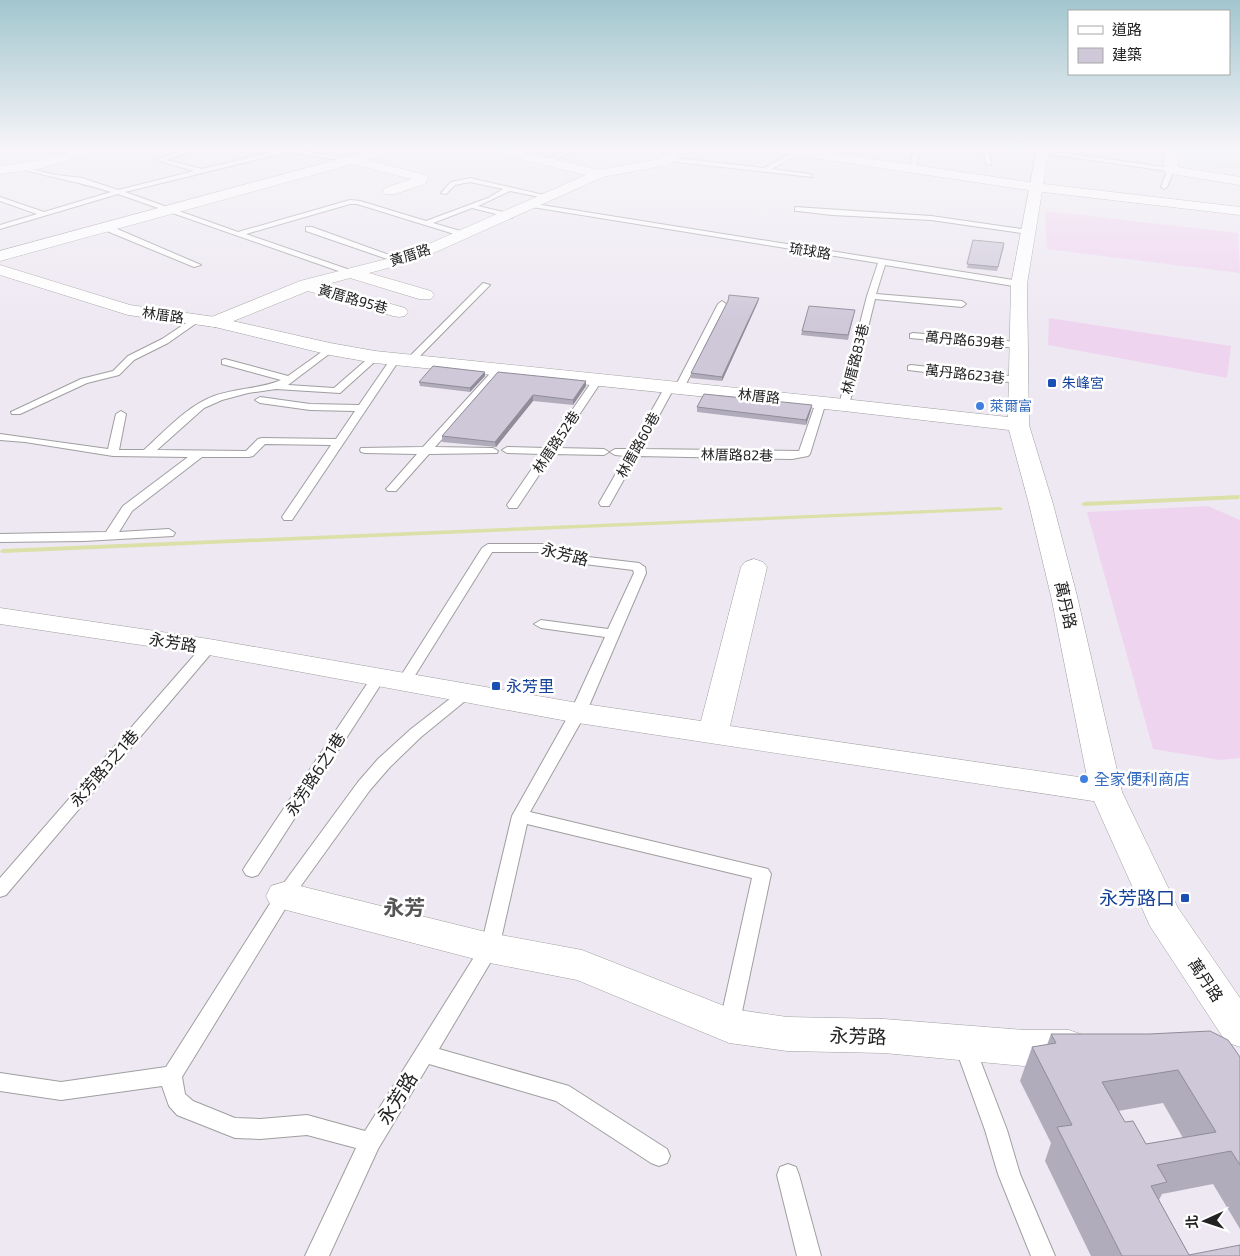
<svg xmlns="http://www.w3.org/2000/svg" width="1240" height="1256" font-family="'Exo 2','Noto Sans TC',sans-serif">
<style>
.industrial{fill:#daeaeb}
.farmland{fill:#efd4f0}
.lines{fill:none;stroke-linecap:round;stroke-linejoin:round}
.stream{fill:#dae0a8;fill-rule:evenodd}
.service-casing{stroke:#9f9f9f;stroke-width:2}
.minor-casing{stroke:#9f9f9f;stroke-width:1}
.tertiary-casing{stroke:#9f9f9f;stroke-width:1}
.service{fill:#fff;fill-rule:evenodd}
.minor{fill:#fff;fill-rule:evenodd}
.tertiary{fill:#fff;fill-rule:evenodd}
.wall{fill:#b1acbb;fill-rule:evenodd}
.shaded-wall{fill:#908c98}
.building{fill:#cec8d9;stroke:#908c98;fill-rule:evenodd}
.transit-dot{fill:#1a4fb4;stroke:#fff;stroke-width:2}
.shop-dot{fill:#3f7fe0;stroke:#fff;stroke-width:2}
.labels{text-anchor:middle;stroke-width:5;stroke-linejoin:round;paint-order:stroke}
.far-street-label{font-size:14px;fill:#222;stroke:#fff}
.far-transit-label{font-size:14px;fill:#164399;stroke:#fff;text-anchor:start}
.far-shop-label{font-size:14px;fill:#366cbe;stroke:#fff;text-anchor:start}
.street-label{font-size:16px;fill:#222;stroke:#fff}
.transit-label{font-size:16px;fill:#164399;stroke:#fff;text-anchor:start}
.shop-label{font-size:16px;fill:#366cbe;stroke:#fff;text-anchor:start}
.near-transit-label{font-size:19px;fill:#164399;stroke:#fff;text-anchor:end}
.near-street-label{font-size:19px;fill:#222;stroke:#fff}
.near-neighbourhood-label{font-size:21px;font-weight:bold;fill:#555;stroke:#fff}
</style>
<rect width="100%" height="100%" fill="#eee8f2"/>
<path class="industrial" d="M1174,148h36l30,3v19l-68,-7z"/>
<path class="farmland" d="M1045,211l193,22 2,40 -193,-24z
M1049,318l182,28 -4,32 -179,-33z
M1208,506l32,14v238l-20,2 -67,-11 -66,-237z"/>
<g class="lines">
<path class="stream" d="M1240,495l-1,4 -155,7 -3,-2 3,-2z
M1000,507l2,1 1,1 -1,1 -999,43 -3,-1 1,-2 2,-1z"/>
<defs>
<path id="service" d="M189,148h10l-33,12 36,9 85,-21h13l-2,2 58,10 -3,2 -65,-10 -163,40 113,40 112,-32 10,1 66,20 62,-23 15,-9 -33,-7 -15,3 -9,9 -5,-1 10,-11 19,-4 83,19 -3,2 -40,-8 -32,15 34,8v4l-40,-10 -39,15 34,10v4h-3l-107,-33h-7l-104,30 107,37v4h-3l-232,-81 -118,35v-4l37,-11 -37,-13v-4l44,15 67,-20c-31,-10 -62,-15 -93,-24v-2l38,9 26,3 36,12 76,-19 -38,-11z
M573,148h9l-36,15 -5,-1z
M650,148h13l17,5 -3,2z
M801,148h8l-37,21 38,5 2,1v2l-144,-16 -3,-2 3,-2 96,11z
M914,148h6l-4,21 -3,2 -3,-2z
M983,148h6l2,17 -5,-1z
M1042,150l129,18 3,2 -7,17 -3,2 -3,-2 6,-16 -127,-18 -1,-1z
M529,203l490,78 4,3 -4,3 -134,-22 -9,29 86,7 4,3 -4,3 -87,-8 -26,106 -5,3 -5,-3 28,-109 11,-33 -346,-56h-3z
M795,207l136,9 97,14 4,2 -4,2 -97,-14 -99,-5 -34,-4h-3z
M102,225h6l93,40 -7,2 -92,-38z
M306,227h6l91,33 -7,2 -90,-31z
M483,283l7,2 -76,77h-6v-4z
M722,301l4,3 -42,84 -5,3 -5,-3 -33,61 158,2 17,-49 5,-3 5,3 -16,52 -2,2 -16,3 -155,-3 -28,50h-8l-2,-3 27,-47 -11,-1 -5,-3 5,-3h15l36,-64 4,-1 5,3 43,-83z
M195,317l4,3 -1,2 -30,21 -34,17 -15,15 -32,8 -67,31h-8l-1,-2 70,-33 32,-8 15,-15 34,-17z
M913,333l105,9 5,3 -5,3 -108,-10v-4z
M330,346l3,1v4l-45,34 46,3 38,-33 3,-1 5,3 -40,36 -64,-4 -28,4 -26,7 -18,8 -47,42 89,1 12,-12 4,-1 74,1 19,-28 -45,-1 -50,-7 -5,-3 5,-3 50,7 49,1 33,-48h6l2,2 -108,161h-8l-2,-3 49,-72 -66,-1 -12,12 -4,1h-47l-70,54 -13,21 50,-3 6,4 -2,3 -89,5 -84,1v-8l106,-2 17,-26 65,-49 -75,-1 -88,-14 -25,-2v-6l108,15 8,-35 5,-3 5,3 -7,36h25c21,-19 43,-44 70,-54 21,-8 46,-7 67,-16l-59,-16v-4l3,-1 63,17z
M911,365l108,12 5,3 -5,3 -111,-13v-4z
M499,366l5,3 -2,2 -67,76 58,1 5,3 -1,2 -68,1 -33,37h-8l-2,-2 2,-2 29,-33 -52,-1 -4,-1 -1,-2 1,-2 62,-1 73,-80z
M598,376l5,3 -46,69 47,1 5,3 -5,3 -51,-1 -36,54h-8l-2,-3 35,-51 -35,-1 -5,-3 5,-3 39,1 49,-71z
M488,544h57l26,11 68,8 6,4 1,6 -60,140 -56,99 238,57 3,5 -32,152 -3,6 -7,3 -7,-3 -3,-6 33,-148 -225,-54 -28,124 -60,101 130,37 98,63 3,7 -3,7 -8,3 -8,-3 -95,-62 -127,-37 -51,85 -49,107h-24l51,-108 -49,-13 -47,4 -25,-1 -58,-23 -8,-9 -7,-20 -101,14 -61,-9v-18l61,9 105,-15 112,-176 80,-109 20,-23 33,-30 49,-38h10l2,3 -2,3 -49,40 -31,30 -20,23 -80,111 -108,176 3,17 8,7 42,17 25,1 47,-4 58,16 116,-185 31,-130 58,-103 35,-76 -64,-9 -7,-4 7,-4 67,9 26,-56 -1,-3 -65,-8 -25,-10h-51l-83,133h-10l-2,-3 85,-134z
M209,643l5,1 2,3 -2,3 -208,245 -6,2v-19l204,-234z
M378,673l5,2 2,3 -127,197 -6,2 -6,-2 -3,-5 3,-5 127,-190z
M964,1035l7,3 3,6 33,86 13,44 35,82h-24l-33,-82 -13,-44 -31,-86 3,-6z
M788,1164l8,3 3,8 22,81h-24l-20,-81 3,-8z"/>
<path id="minor" d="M81,148h20l-2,3 -56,17 -43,6v-8l41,-6z
M380,148h21l-2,3 -32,9 59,15 2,3 -3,6 -30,10h-10l-2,-3 2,-3 26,-9 -58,-15 -353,97v-10z
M486,148h22l91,22 60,-11 16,-11h15l-22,17 -65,12 -185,83 -49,13 62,18 3,4 -3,4h-12l-69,-21 -26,7 81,23 3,4 -3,4 -6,1 -6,-1 -85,-25 -87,35 -6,1 -6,-1 -3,-4 3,-4 91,-37 106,-27 180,-79 -98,-24z
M767,148h33l235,35 205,24v8l-205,-24 -262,-39z
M1165,148h12l1,19 62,10v8l-74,-12 -2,-3z
M754,559l9,3 4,5 -37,159 376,55 12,3 4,8 -4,8 -12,3 -528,-80 -369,-68 -209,-31v-16l209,31 369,64 123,18 40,-154 4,-5z
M284,882l206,51 92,17 150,59 55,8 97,2 140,11h45l14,5 6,13 -6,13 -14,5h-45l-140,-13 -97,-2 -58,-8 -152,-63 -87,-17 -219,-57 -5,-10 5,-10z"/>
<path id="tertiary" d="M1037,148h12l-22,136 2,141 24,79 24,92 45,196 56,116 62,90v49l-14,-5 -76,-116 -60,-134 -39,-196 -22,-92 -20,-74 -165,-19 -469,-48 -45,-8 -115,-28 -87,-12 -128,-40v-10l130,40 85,12 115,26 45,8 469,48 164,18 3,-133z"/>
</defs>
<use href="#service" class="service-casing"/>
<use href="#minor" class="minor-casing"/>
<use href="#tertiary" class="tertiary-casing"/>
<use href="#service" class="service"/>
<use href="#minor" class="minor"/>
<use href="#tertiary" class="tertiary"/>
</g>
<path class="wall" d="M973,240l31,7 -7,24 -30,-3z
M759,298l-1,4 -36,79 -31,-3v-5z
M855,310l-7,30 -47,-5 1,-4z
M485,372v4l-15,16 -50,-6 -1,-4z
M498,372l88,14 -13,19 -40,-4 -37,46 -54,-5v-6z
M697,407l114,3 -5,15 -109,-13z
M1051,1034l189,23v172l-27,-45 -51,10 -3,6 30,55 51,1h-149l-46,-95 6,-18 -31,-62 12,-34 15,-2zM1163,1103l20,35 -37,6 -21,-22 -7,-11z"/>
<path class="shaded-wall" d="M759,298l-1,4 -36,79v-4z
M485,372v4l-15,16v-4z
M586,381v5l-13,19v-5z
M533,395v6l-37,46 -1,-5z
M812,405l-1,5 -5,15v-5z"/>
<path class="building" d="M973,240l31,3 -6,24 -31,-3z
M729,295l30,3 -37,79 -31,-4 37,-72z
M809,306l46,4 -7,25 -46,-4z
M433,366l52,6 -15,16 -51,-6z
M498,372l88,9 -13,19 -40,-5 -38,47 -53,-6z
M704,394l108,11 -6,15 -109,-13z
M1210,1031l18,9 12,17v108l-9,-14 -74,14 10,17 -16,4 38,69 51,-10v11h-118l-65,-129 15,-2 -40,-78 24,-4 -5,-9h98zM1178,1070l38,62 -70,12 -13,-23 -8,1 -23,-40z"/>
<linearGradient id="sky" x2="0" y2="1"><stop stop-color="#a2c6ce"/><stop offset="0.46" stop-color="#f7f5f9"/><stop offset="1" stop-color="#f7f5f9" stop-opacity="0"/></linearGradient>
<rect width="1240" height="324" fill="url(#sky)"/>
<g class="transit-dot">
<rect x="1047" y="378" width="10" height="10" rx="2.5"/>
<rect x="491" y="681" width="10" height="10" rx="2.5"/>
<rect x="1180" y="893" width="10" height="10" rx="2.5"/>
</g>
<g class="shop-dot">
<circle cx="980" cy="406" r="5"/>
<circle cx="1084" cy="779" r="5"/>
</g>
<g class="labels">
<g class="far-street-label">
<text transform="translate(810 251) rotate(9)" y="5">琉球路</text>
<text transform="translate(410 255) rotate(-18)" y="5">黃厝路</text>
<text transform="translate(353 299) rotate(16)" y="5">黃厝路95巷</text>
<text transform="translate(163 315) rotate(8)" y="5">林厝路</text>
<text transform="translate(965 340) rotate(5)" y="5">萬丹路639巷</text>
<text transform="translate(855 359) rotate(-76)" y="5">林厝路83巷</text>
<text transform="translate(965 374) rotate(6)" y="5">萬丹路623巷</text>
<text transform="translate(759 396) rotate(6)" y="5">林厝路</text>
<text transform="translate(556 442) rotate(-56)" y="5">林厝路52巷</text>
<text transform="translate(638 445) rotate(-61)" y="5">林厝路60巷</text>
<text transform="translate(737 455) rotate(1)" y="5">林厝路82巷</text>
</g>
<g class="far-transit-label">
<text x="1062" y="388">朱峰宮</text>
</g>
<g class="far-shop-label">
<text x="990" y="411">萊爾富</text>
</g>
<g class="street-label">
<text transform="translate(565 554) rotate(14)" y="6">永芳路</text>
<text transform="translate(1066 605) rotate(77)" y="6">萬丹路</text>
<text transform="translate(173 642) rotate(9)" y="6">永芳路</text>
<text transform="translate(104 768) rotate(-49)" y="6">永芳路3之1巷</text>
<text transform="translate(315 774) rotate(-57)" y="6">永芳路6之1巷</text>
<text transform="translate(1206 980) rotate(56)" y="6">萬丹路</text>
</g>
<g class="transit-label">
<text x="506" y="692">永芳里</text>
</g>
<g class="shop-label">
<text x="1094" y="785">全家便利商店</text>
</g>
<g class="near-transit-label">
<text x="1175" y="905">永芳路口</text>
</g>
<g class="near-street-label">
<text transform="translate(858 1036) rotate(2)" y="7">永芳路</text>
<text transform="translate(397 1098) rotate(-58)" y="7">永芳路</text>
</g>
<g class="near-neighbourhood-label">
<text x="404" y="915">永芳</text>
</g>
</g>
<rect x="1068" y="10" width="162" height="65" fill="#ffffff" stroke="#a7a7a7"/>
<rect x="1078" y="26" width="25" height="8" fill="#ffffff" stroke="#a7a7a7"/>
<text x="1112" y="35" font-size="15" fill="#222222">道路</text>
<rect x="1078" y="48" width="25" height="15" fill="#cec8d9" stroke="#a7a7a7"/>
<text x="1112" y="60" font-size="15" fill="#222222">建築</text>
<g transform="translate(1205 1221) rotate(267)" stroke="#ffffff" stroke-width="4" paint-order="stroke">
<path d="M0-4L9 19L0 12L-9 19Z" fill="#222222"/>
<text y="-8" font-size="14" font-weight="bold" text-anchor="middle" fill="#222222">北</text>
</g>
</svg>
